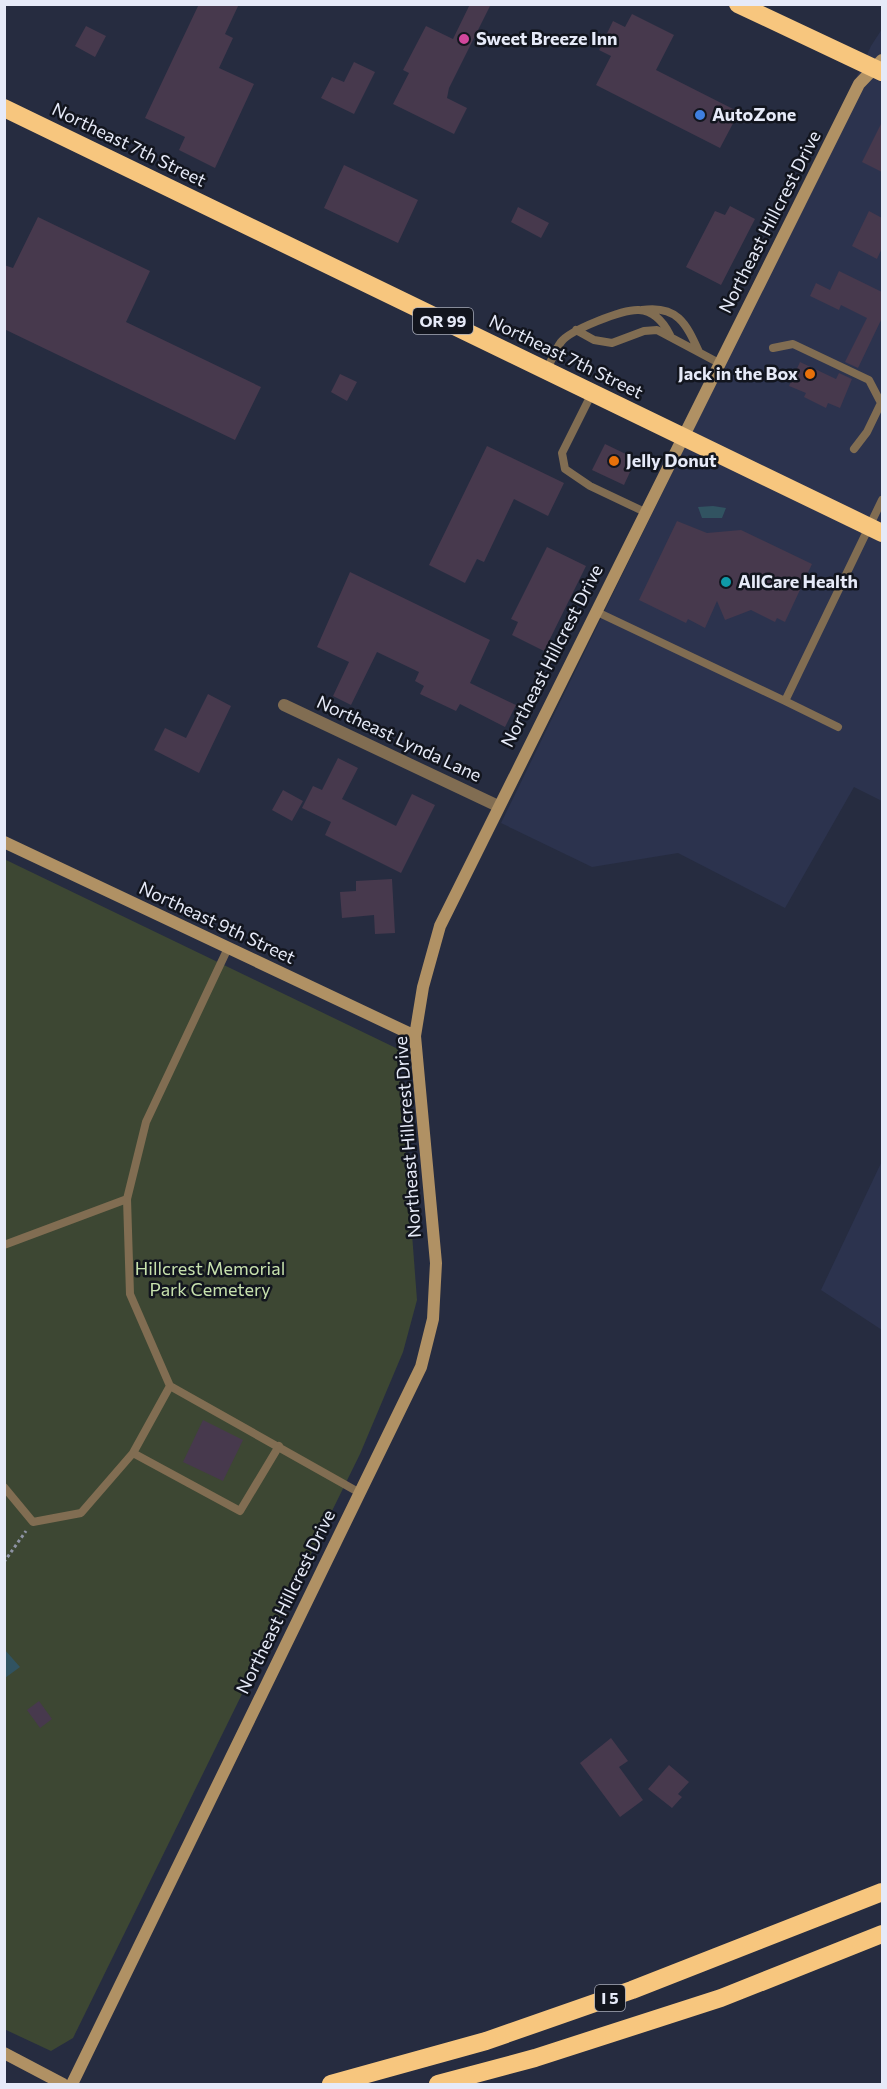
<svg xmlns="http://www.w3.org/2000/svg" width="887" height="2089" font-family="Commissioner,sans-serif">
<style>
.built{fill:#2c334e}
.green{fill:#3d4733}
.water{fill:#315361}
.building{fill:#47394d}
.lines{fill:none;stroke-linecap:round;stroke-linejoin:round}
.path{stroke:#8e93a4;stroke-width:3;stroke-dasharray:3 3;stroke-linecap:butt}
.lane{stroke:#816d52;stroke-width:8}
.street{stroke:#816d52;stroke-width:12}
.secondary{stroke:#b09164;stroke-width:12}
.highway{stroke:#f7c67e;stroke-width:18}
.hotel-dot{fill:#d1479c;stroke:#12151e;stroke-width:2}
.shop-dot{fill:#3f7fe0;stroke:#12151e;stroke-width:2}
.food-dot{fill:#e8710a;stroke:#12151e;stroke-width:2}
.culture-dot{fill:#0f9aa8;stroke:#12151e;stroke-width:2}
.labels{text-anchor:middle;stroke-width:5;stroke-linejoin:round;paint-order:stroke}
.shield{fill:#12151e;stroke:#a6aab7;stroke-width:1.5}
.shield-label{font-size:16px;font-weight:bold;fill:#e6eaf8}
.poi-label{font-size:18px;font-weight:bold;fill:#e6eaf8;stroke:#12151e;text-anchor:start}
.street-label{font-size:18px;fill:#e6eaf8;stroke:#12151e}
.park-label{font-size:18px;fill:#c7e1ad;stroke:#12151e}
</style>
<rect width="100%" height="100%" fill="#262c40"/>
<path class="built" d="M882,29v772l-28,-14 -69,121 -107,-55 -86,14 -91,-44 191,-391 179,-386z
M882,1161v169l-61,-40z"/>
<path class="green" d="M4,859l394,190 19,251 -14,52 -43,102 -287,584 -22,13 -47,-22z"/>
<path class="water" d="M713,506l13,2 -4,10h-20l-4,-11z
M5,1650l15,17 -15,11h-1z"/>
<path class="building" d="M199,4h40l-14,30 8,4 -14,30 35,16 -39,84 -36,-18 6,-13 -40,-19z
M470,4h21l-42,84 -2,10 20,10 -13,26 -61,-30 16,-31 -6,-3 23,-44 27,13z
M632,14l42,21 -18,35 83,42 -19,36 -124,-63 15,-29 -12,-6 14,-29 12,6z
M86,26l20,10 -11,21 -20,-11z
M354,62l21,10 -21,42 -33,-16 11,-21 12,5z
M882,122v50l-20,-10z
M344,165l74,35 -20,43 -74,-35z
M730,206l25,13 -34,66 -35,-18 29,-56 10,4z
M518,207l31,16 -8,15 -30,-16z
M869,211l13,7v30l-5,11 -25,-13z
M38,217l112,54 -24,51 135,65 -26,53 -231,-111v-64l9,3z
M839,271l43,21v26l-24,50 -13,-6 22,-44 -26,-13 -2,5 -29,-14 6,-13 14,7z
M800,362l36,17 3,-6 13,6 -12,29 -12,-5 -2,5 -22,-11 2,-4 -17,-7z
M340,374l17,8 -10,19 -16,-9z
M605,444l31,15 -12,26 -32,-15z
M487,446l77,37 -16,33 -34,-17 -30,63 -7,-3 -12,24 -36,-18z
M677,521l30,12 34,-3 71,34 -27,58 -8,-4 -2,4 -24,-12 -26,10 -8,-19 -12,27 -17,-9 -2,4 -47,-23z
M547,547l39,19 -42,85 -32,-16 6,-13 -7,-3z
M350,572l140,68 -20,43 46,22 -11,22 -45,-23 -4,7 -36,-17 4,-8 -9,-5 4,-9 -42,-20 -26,53 -18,-9 16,-34 -32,-15z
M208,694l23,12 -32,67 -45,-23 11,-22 21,10z
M338,758l20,10 -16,31 54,27 16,-32 23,11 -34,68 -76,-38 6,-13 -29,-14 11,-22 9,4z
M283,790l20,11 -11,20 -20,-11z
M392,879l3,54 -20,1 -1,-19 -32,3 -2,-26 16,-1v-10z
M203,1420l40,20 -20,41 -40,-19z
M39,1701l13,18 -12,9 -13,-18z
M611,1738l17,23 -9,6 24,33 -23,17 -40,-54z
M669,1765l20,17 -11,12 4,3 -10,11 -24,-19z"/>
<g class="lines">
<path class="path" d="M4,1562l22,-31"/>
<path class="lane" d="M642,310c35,-5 44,13 57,42
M576,330l18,10 18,3 32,-12 13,-1 62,33
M773,348l20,-4 76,36 12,23 -14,29 -13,17
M546,371c5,-9 9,-21 15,-29 9,-12 62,-33 78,-32 15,1 25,13 31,25
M592,393l-30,60 3,16 25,17 55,26
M595,611l190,90 97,-201
M785,701l53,26
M4,1245l123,-46
M170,1386l-40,-92 -3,-95 19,-77 82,-174
M279,1446l-39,65 -107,-58 37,-67 190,107
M4,1487l29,35 48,-9 52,-60"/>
<path class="street" d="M284,705l214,101"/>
<path class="secondary" d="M4,842l411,194
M4,2053l59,31
M72,2084l349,-717 12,-48 3,-56 -21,-227 8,-49 17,-61 419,-842 23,-24"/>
<path class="highway" d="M738,4l144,68
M4,108l878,425
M331,2084l155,-43 146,-51 250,-98
M438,2084l97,-26 186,-60 161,-64"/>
</g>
<circle class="hotel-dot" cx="464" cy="39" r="6"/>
<circle class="shop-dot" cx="700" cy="115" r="6"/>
<g class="food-dot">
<circle cx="810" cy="374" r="6"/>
<circle cx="614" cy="461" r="6"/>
</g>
<circle class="culture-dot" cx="726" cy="582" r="6"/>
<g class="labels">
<g class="shield">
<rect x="413" y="308" width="60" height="26" rx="4.5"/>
<rect x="595" y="1985" width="30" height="26" rx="4.5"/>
</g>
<g class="shield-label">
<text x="443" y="327">OR 99</text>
<text x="610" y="2004">I 5</text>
</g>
<g class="poi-label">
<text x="476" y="45">Sweet Breeze Inn</text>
<text x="712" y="121">AutoZone</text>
<text x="798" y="380" text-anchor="end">Jack in the Box</text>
<text x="626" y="467">Jelly Donut</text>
<text x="738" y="588">AllCare Health</text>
</g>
<g class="street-label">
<text transform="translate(129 145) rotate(26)" y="6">Northeast 7th Street</text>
<text transform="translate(770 222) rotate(-63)" y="6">Northeast Hillcrest Drive</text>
<text transform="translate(566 357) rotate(26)" y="6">Northeast 7th Street</text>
<text transform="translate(552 656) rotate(-63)" y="6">Northeast Hillcrest Drive</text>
<text transform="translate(399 739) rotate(25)" y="6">Northeast Lynda Lane</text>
<text transform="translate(217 923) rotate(25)" y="6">Northeast 9th Street</text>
<text transform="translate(408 1137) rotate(-94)" y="6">Northeast Hillcrest Drive</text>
<text transform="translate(286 1602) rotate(-64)" y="6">Northeast Hillcrest Drive</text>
</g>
<g class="park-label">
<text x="210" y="1275">Hillcrest Memorial<tspan x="210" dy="21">Park Cemetery</tspan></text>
</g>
</g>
<rect width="887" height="2089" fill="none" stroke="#e6eaf8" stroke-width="12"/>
</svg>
